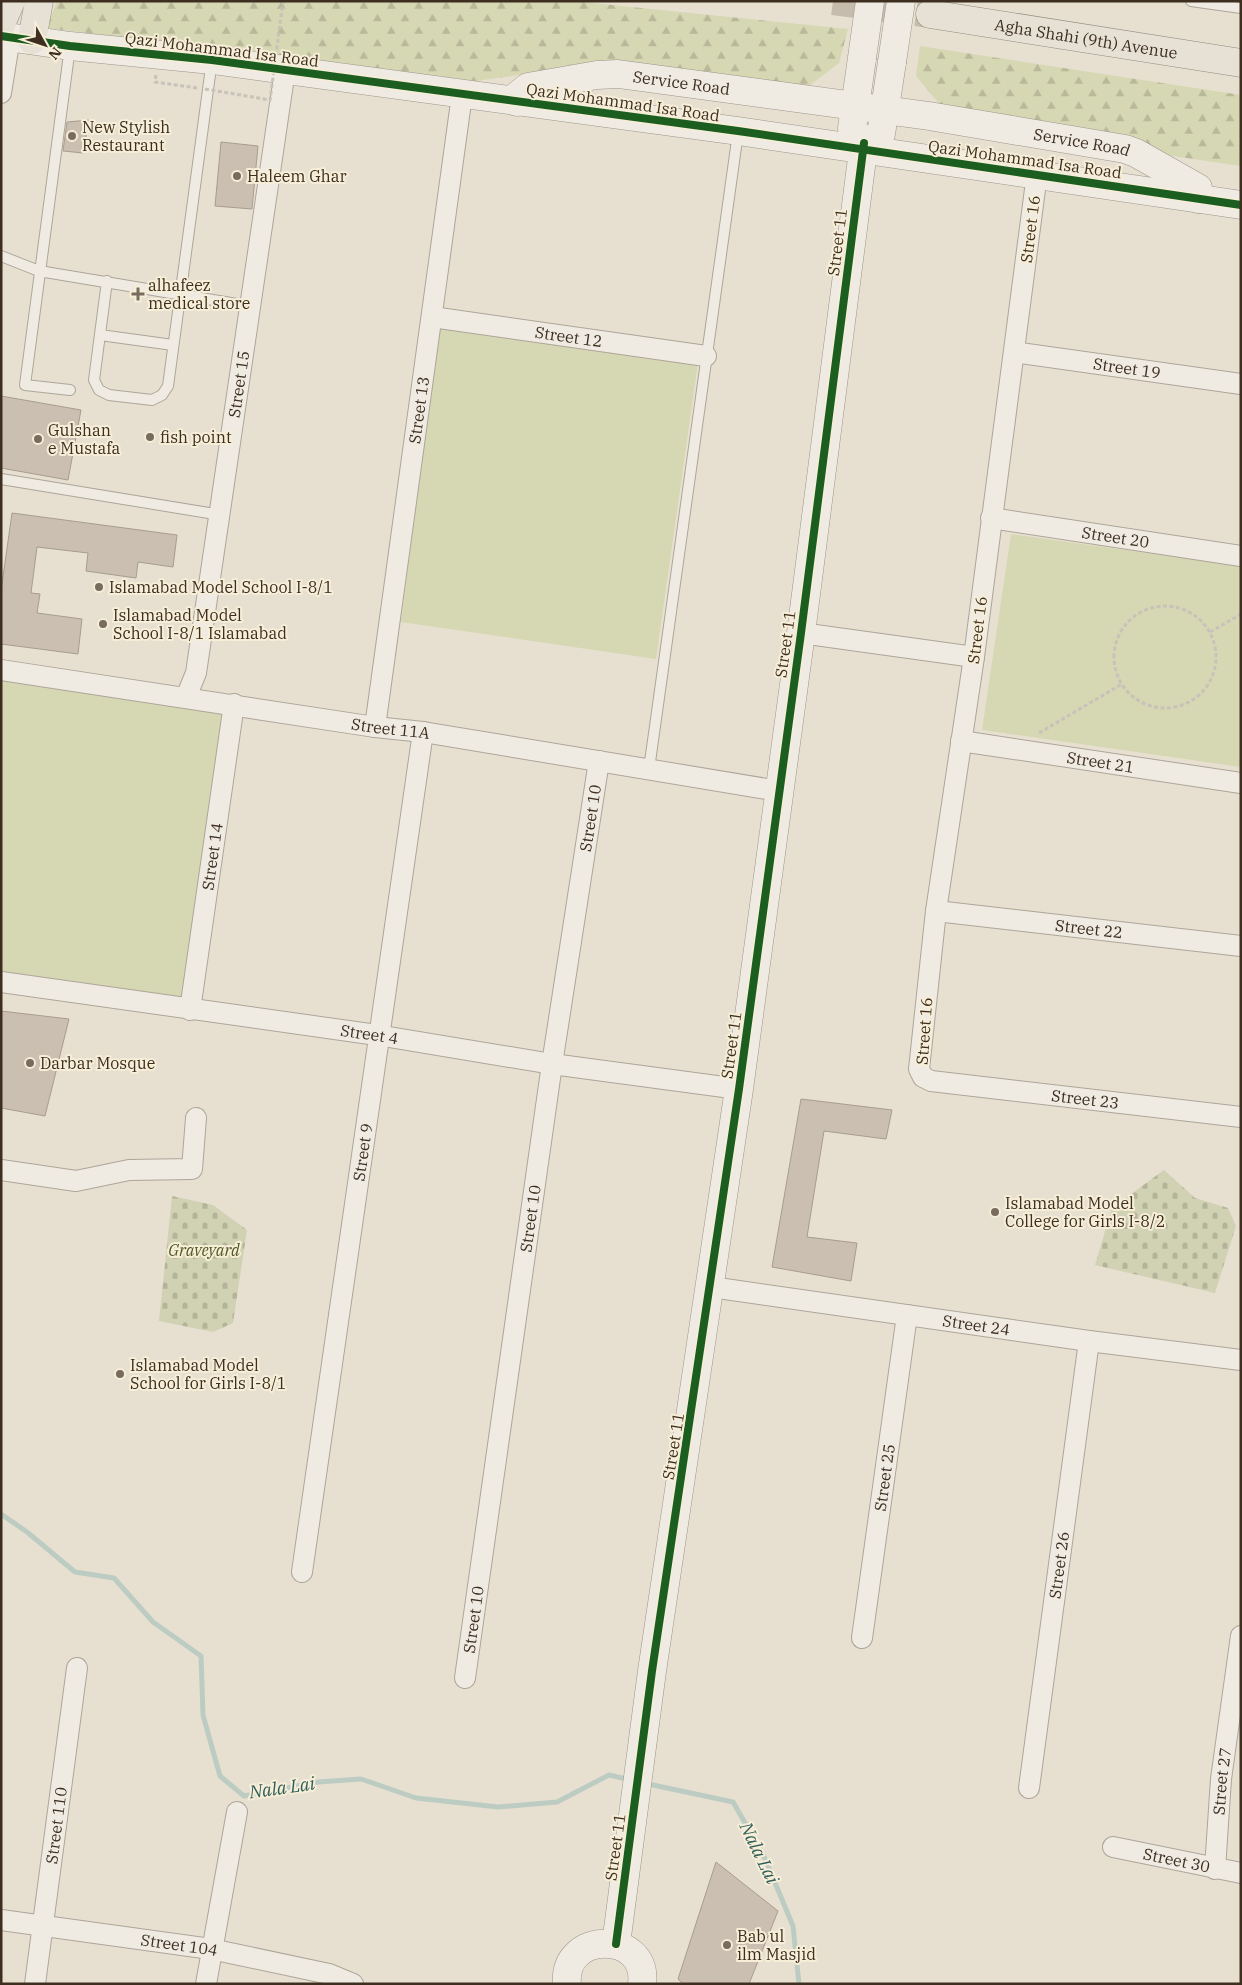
<svg xmlns="http://www.w3.org/2000/svg" width="1242" height="1985" font-family="'IBM Plex Serif',serif">
<style>
.forest{fill:url(#forest-firs)}
.cemetery{fill:url(#cemetery-stones)}
.park{fill:#d6d7b3}
.lines{fill:none;stroke-linecap:round;stroke-linejoin:round}
.stream{stroke:#bcccc2;stroke-width:5}
.building{fill:#cbbfb2;stroke:#a89c90}
.primary-tunnel{stroke:#c5bcae;stroke-width:28;stroke-dasharray:28 14;stroke-linecap:butt}
.lane-casing{stroke:#ada599;stroke-width:12}
.street-casing{stroke:#ada599;stroke-width:22}
.secondary-casing{stroke:#9c958a;stroke-width:29}
.primary-casing{stroke:#928b80;stroke-width:29}
.path{stroke:#c8c2b9;stroke-width:3;stroke-dasharray:4 2.5;stroke-linecap:butt}
.lane{stroke:#efebe3;stroke-width:10}
.street{stroke:#efebe3;stroke-width:20}
.secondary{stroke:#efebe3;stroke-width:28}
.primary{stroke:#e6e1d4;stroke-width:28}
.secondary-bridge-casing{stroke:#9c958a;stroke-width:29;stroke-linecap:butt}
.path-bridge{stroke:#c8c2b9;stroke-width:3;stroke-dasharray:4 2.5;stroke-linecap:butt}
.secondary-bridge{stroke:#efebe3;stroke-width:28}
.cycleway-casing{stroke:#f7eed8;stroke-width:11}
.cycleway{stroke:#1b5e20;stroke-width:8}
.poi-dot{fill:#786c5e;stroke:#f7eed8;stroke-width:2}
.labels{text-anchor:middle;stroke-width:4;stroke-linejoin:round;paint-order:stroke}
.street-label{font-size:16px;fill:#3d2e20;stroke:#f7eed8}
.poi-label{font-size:16px;fill:#3d2e20;stroke:#f7eed8;text-anchor:start}
.park-label{font-size:16px;font-style:italic;fill:#4d5a26;stroke:#f7eed8}
.water-label{font-size:18px;font-style:italic;fill:#2f5d5a;stroke:#f7eed8}
</style>
<defs>
<pattern id="forest-firs" width="22" height="20" patternUnits="userSpaceOnUse" patternTransform="scale(1.25)"><rect width="22" height="20" fill="#d6d7b3"/><path d="M5 1l3.5 6h-7zM16 11l3.5 6h-7z" fill="#b9b99a"/></pattern>
<pattern id="cemetery-stones" width="16" height="16" patternUnits="userSpaceOnUse" patternTransform="scale(1.25)"><rect width="16" height="16" fill="#d1d1b3"/><path d="M2 7V4a2 2 0 0 1 4 0v3zM10 15v-3a2 2 0 0 1 4 0v3z" fill="#b4b49a"/></pattern>
</defs>
<rect width="100%" height="100%" fill="#e7e0d1"/>
<path class="forest" d="M57,1h516l275,28 -9,34 -29,22 -65,-3 -139,-19 -130,18 -429,-53z
M920,46l321,49v71l-75,-11 -224,-48 -26,-31z"/>
<path class="cemetery" d="M1164,1170l31,28 33,10 8,18 -21,67 -120,-28 17,-57z
M172,1196l41,9 34,25 -14,93 -20,9 -54,-11z"/>
<path class="park" d="M439,324l259,39 -42,296 -255,-37z
M1011,534l230,32v201l-259,-37z
M1,672l233,32 -44,306 -189,-28z"/>
<g class="lines">
<path class="stream" d="M1,1514l26,18 48,40 39,6 39,44 48,34 2,59 17,61 24,20 74,-14 43,-3 55,19 82,9 59,-5 52,-27 13,3
M653,1785l80,17 30,52 30,72 6,58"/>
</g>
<path class="building" d="M89,120l-6,33 -20,-2 4,-29z
M221,142l37,4 -6,63 -37,-3z
M1,396l80,14 -13,70 -67,-12z
M12,513l165,22 -4,32 -35,-5 -2,16 -50,-7 2,-18 -51,-6 -6,46 9,1 -3,19 45,6 -4,35 -77,-10v-53z
M1,1011l68,8 -24,97 -44,-8z
M801,1099l91,11 -6,29 -62,-8 -17,106 50,6 -6,38 -79,-14z
M716,1862l62,49 -29,73h-66l-5,-5z"/>
<g class="lines">
<path class="primary-tunnel" d="M833,1l97,13"/>
<defs>
<path id="lane" d="M1191,1l50,7
M1,256l38,15 210,35
M107,281l-13,99 5,10 10,5 43,5 10,-5 6,-9 44,-326
M100,335l73,10
M70,390l-45,-5 45,-338
M1,479l220,36
M649,769l89,-636"/>
<g id="street">
<path d="M1,93l9,-56"/>
<path id="s1" d="M1037,174l-63,483 -38,254 -17,158 4,8 8,4 310,36"/>
<path id="s2" d="M432,317l274,39"/>
<path id="s3" d="M1014,352l227,32"/>
<path id="s4" d="M991,518l250,38"/>
<path d="M801,633l173,24"/>
<path id="s5" d="M1,670l374,57 48,5 356,59"/>
<path id="s6" d="M186,697l10,-24 89,-603"/>
<path id="s7" d="M375,727l87,-632"/>
<path id="s8" d="M961,741l280,42"/>
<path id="s9" d="M936,911l305,35"/>
<path id="s10" d="M1,982l376,53 175,29 187,25"/>
<path id="s11" d="M190,1010l44,-306"/>
<path d="M1,1170l75,11 53,-11 63,-1 4,-51"/>
<path id="s12" d="M711,1287l378,54 152,19"/>
<path id="s13" d="M302,1572l121,-840"/>
<path id="s14" d="M862,1638l45,-323"/>
<path id="s15" d="M465,1678l87,-614 47,-303"/>
<path id="s16" d="M1029,1788l60,-447"/>
<path id="s17" d="M1113,1847l128,26"/>
<path id="s18" d="M1215,1869l6,-90 20,-143"/>
<path id="s19" d="M1,1920l210,29 118,25 24,10"/>
<path id="s20" d="M35,1984l42,-316"/>
<path d="M206,1984l31,-172"/>
</g>
<g id="secondary">
<path d="M1,36l69,10 142,14 526,71 503,74"/>
<path d="M862,58l-10,70 12,15"/>
<path id="s21" d="M517,102l1,-7 10,-8 69,-12 21,-1 311,42 196,33 11,4 62,35 1,11"/>
<path d="M864,143l17,-9 11,-72"/>
<path d="M616,1944l36,-273 87,-582 62,-456 63,-490"/>
<path d="M567,1984c-5,-54 82,-53 75,0"/>
</g>
<g id="primary">
<path id="s22" d="M930,14l311,49"/>
<path d="M1,24l10,-23"/>
<path d="M32,40l7,-39"/>
</g>
</defs>
<use href="#lane" class="lane-casing"/>
<use href="#street" class="street-casing"/>
<use href="#secondary" class="secondary-casing"/>
<use href="#primary" class="primary-casing"/>
<path class="path" d="M156,75l-1,7 42,6
M1114 657a51 51 0 1 1 102 0a51 51 0 1 1-102 0Z
M1210,632l31,-18
M1039,733l83,-49"/>
<use href="#lane" class="lane"/>
<use href="#street" class="street"/>
<use href="#secondary" class="secondary"/>
<use href="#primary" class="primary"/>
<defs>
<path id="secondary-bridge" d="M862,58l8,-57
M892,62l9,-61"/>
</defs>
<use href="#secondary-bridge" class="secondary-bridge-casing"/>
<path class="path-bridge" d="M205,89l65,11 13,-99"/>
<use href="#secondary-bridge" class="secondary-bridge"/>
<defs>
<path id="cycleway" d="M1,36l69,10 142,14 526,71 503,74
M616,1944l36,-273 87,-582 62,-456 63,-490"/>
</defs>
<use href="#cycleway" class="cycleway-casing"/>
<use href="#cycleway" class="cycleway"/>
</g>
<g class="poi-dot">
<circle cx="72" cy="136" r="5"/>
<circle cx="237" cy="176" r="5"/>
<path d="M135.5 286.5h5v5h5v5h-5v5h-5v-5h-5v-5h5z"/>
<circle cx="150" cy="437" r="5"/>
<circle cx="38" cy="439" r="5"/>
<circle cx="99" cy="587" r="5"/>
<circle cx="103" cy="624" r="5"/>
<circle cx="30" cy="1063" r="5"/>
<circle cx="995" cy="1212" r="5"/>
<circle cx="120" cy="1374" r="5"/>
<circle cx="727" cy="1945" r="5"/>
</g>
<g class="labels">
<g class="street-label">
<text dy="6" stroke="none"><textPath href="#s22" startOffset="158">Agha Shahi (9th) Avenue</textPath></text>
<text transform="translate(222 49) rotate(7)" y="6">Qazi Mohammad Isa Road</text>
<text dy="6" stroke="none"><textPath href="#s21" startOffset="175">Service Road</textPath></text>
<text transform="translate(623 102) rotate(8)" y="6">Qazi Mohammad Isa Road</text>
<text dy="6" stroke="none"><textPath href="#s21" startOffset="580">Service Road</textPath></text>
<text transform="translate(1025 159) rotate(8)" y="6">Qazi Mohammad Isa Road</text>
<text transform="translate(1030 229) rotate(-83)" y="6">Street 16</text>
<text transform="translate(837 242) rotate(-83)" y="6">Street 11</text>
<text dy="6" stroke="none"><textPath href="#s2" startOffset="138">Street 12</textPath></text>
<text dy="6" stroke="none"><textPath href="#s3" startOffset="114">Street 19</textPath></text>
<text dy="6" stroke="none"><textPath href="#s6" startOffset="318">Street 15</textPath></text>
<text dy="6" stroke="none"><textPath href="#s7" startOffset="320">Street 13</textPath></text>
<text dy="6" stroke="none"><textPath href="#s4" startOffset="126">Street 20</textPath></text>
<text transform="translate(977 630) rotate(-83)" y="6">Street 16</text>
<text transform="translate(785 644) rotate(-82)" y="6">Street 11</text>
<text dy="6" stroke="none"><textPath href="#s5" startOffset="394">Street 11A</textPath></text>
<text dy="6" stroke="none"><textPath href="#s8" startOffset="141">Street 21</textPath></text>
<text dy="6" stroke="none"><textPath href="#s15" startOffset="869">Street 10</textPath></text>
<text dy="6" stroke="none"><textPath href="#s11" startOffset="155">Street 14</textPath></text>
<text dy="6" stroke="none"><textPath href="#s9" startOffset="154">Street 22</textPath></text>
<text transform="translate(924 1031) rotate(-86)" y="6">Street 16</text>
<text dy="6" stroke="none"><textPath href="#s10" startOffset="372">Street 4</textPath></text>
<text transform="translate(731 1045) rotate(-82)" y="6">Street 11</text>
<text dy="6" stroke="none"><textPath href="#s1" startOffset="1076">Street 23</textPath></text>
<text dy="6" stroke="none"><textPath href="#s13" startOffset="424">Street 9</textPath></text>
<text dy="6" stroke="none"><textPath href="#s15" startOffset="464">Street 10</textPath></text>
<text dy="6" stroke="none"><textPath href="#s12" startOffset="268">Street 24</textPath></text>
<text transform="translate(673 1446) rotate(-81)" y="6">Street 11</text>
<text dy="6" stroke="none"><textPath href="#s14" startOffset="162">Street 25</textPath></text>
<text dy="6" stroke="none"><textPath href="#s16" startOffset="225">Street 26</textPath></text>
<text dy="6" stroke="none"><textPath href="#s15" startOffset="59">Street 10</textPath></text>
<text dy="6" stroke="none"><textPath href="#s18" startOffset="88">Street 27</textPath></text>
<text dy="6" stroke="none"><textPath href="#s20" startOffset="160">Street 110</textPath></text>
<text transform="translate(615 1847) rotate(-82)" y="6">Street 11</text>
<text dy="6" stroke="none"><textPath href="#s17" startOffset="65">Street 30</textPath></text>
<text dy="6" stroke="none"><textPath href="#s19" startOffset="180">Street 104</textPath></text>
</g>
<g class="poi-label">
<text x="82" y="133">New Stylish<tspan x="82" dy="18">Restaurant</tspan></text>
<text x="247" y="182">Haleem Ghar</text>
<text x="148" y="291">alhafeez<tspan x="148" dy="18">medical store</tspan></text>
<text x="48" y="436">Gulshan<tspan x="48" dy="18">e Mustafa</tspan></text>
<text x="160" y="443">fish point</text>
<text x="109" y="593">Islamabad Model School I-8/1</text>
<text x="113" y="621">Islamabad Model<tspan x="113" dy="18">School I-8/1 Islamabad</tspan></text>
<text x="40" y="1069">Darbar Mosque</text>
<text x="1005" y="1209">Islamabad Model<tspan x="1005" dy="18">College for Girls I-8/2</tspan></text>
<text x="130" y="1371">Islamabad Model<tspan x="130" dy="18">School for Girls I-8/1</tspan></text>
<text x="737" y="1942">Bab ul<tspan x="737" dy="18">ilm Masjid</tspan></text>
</g>
<g class="park-label">
<text x="204" y="1256">Graveyard</text>
</g>
<g class="water-label">
<text transform="translate(282 1788) rotate(-8)" y="6">Nala Lai</text>
<text transform="translate(759 1853) rotate(64)" y="6">Nala Lai</text>
</g>
</g>
<rect width="1242" height="1985" fill="none" stroke="#3d2e20" stroke-width="5"/>
<g transform="translate(45 45) rotate(130)" stroke="#f7eed8" stroke-width="4" paint-order="stroke">
<path d="M0-4L9 19L0 12L-9 19Z" fill="#3d2e20"/>
<text y="-8" font-size="14" font-weight="bold" text-anchor="middle" fill="#3d2e20">N</text>
</g>
</svg>
